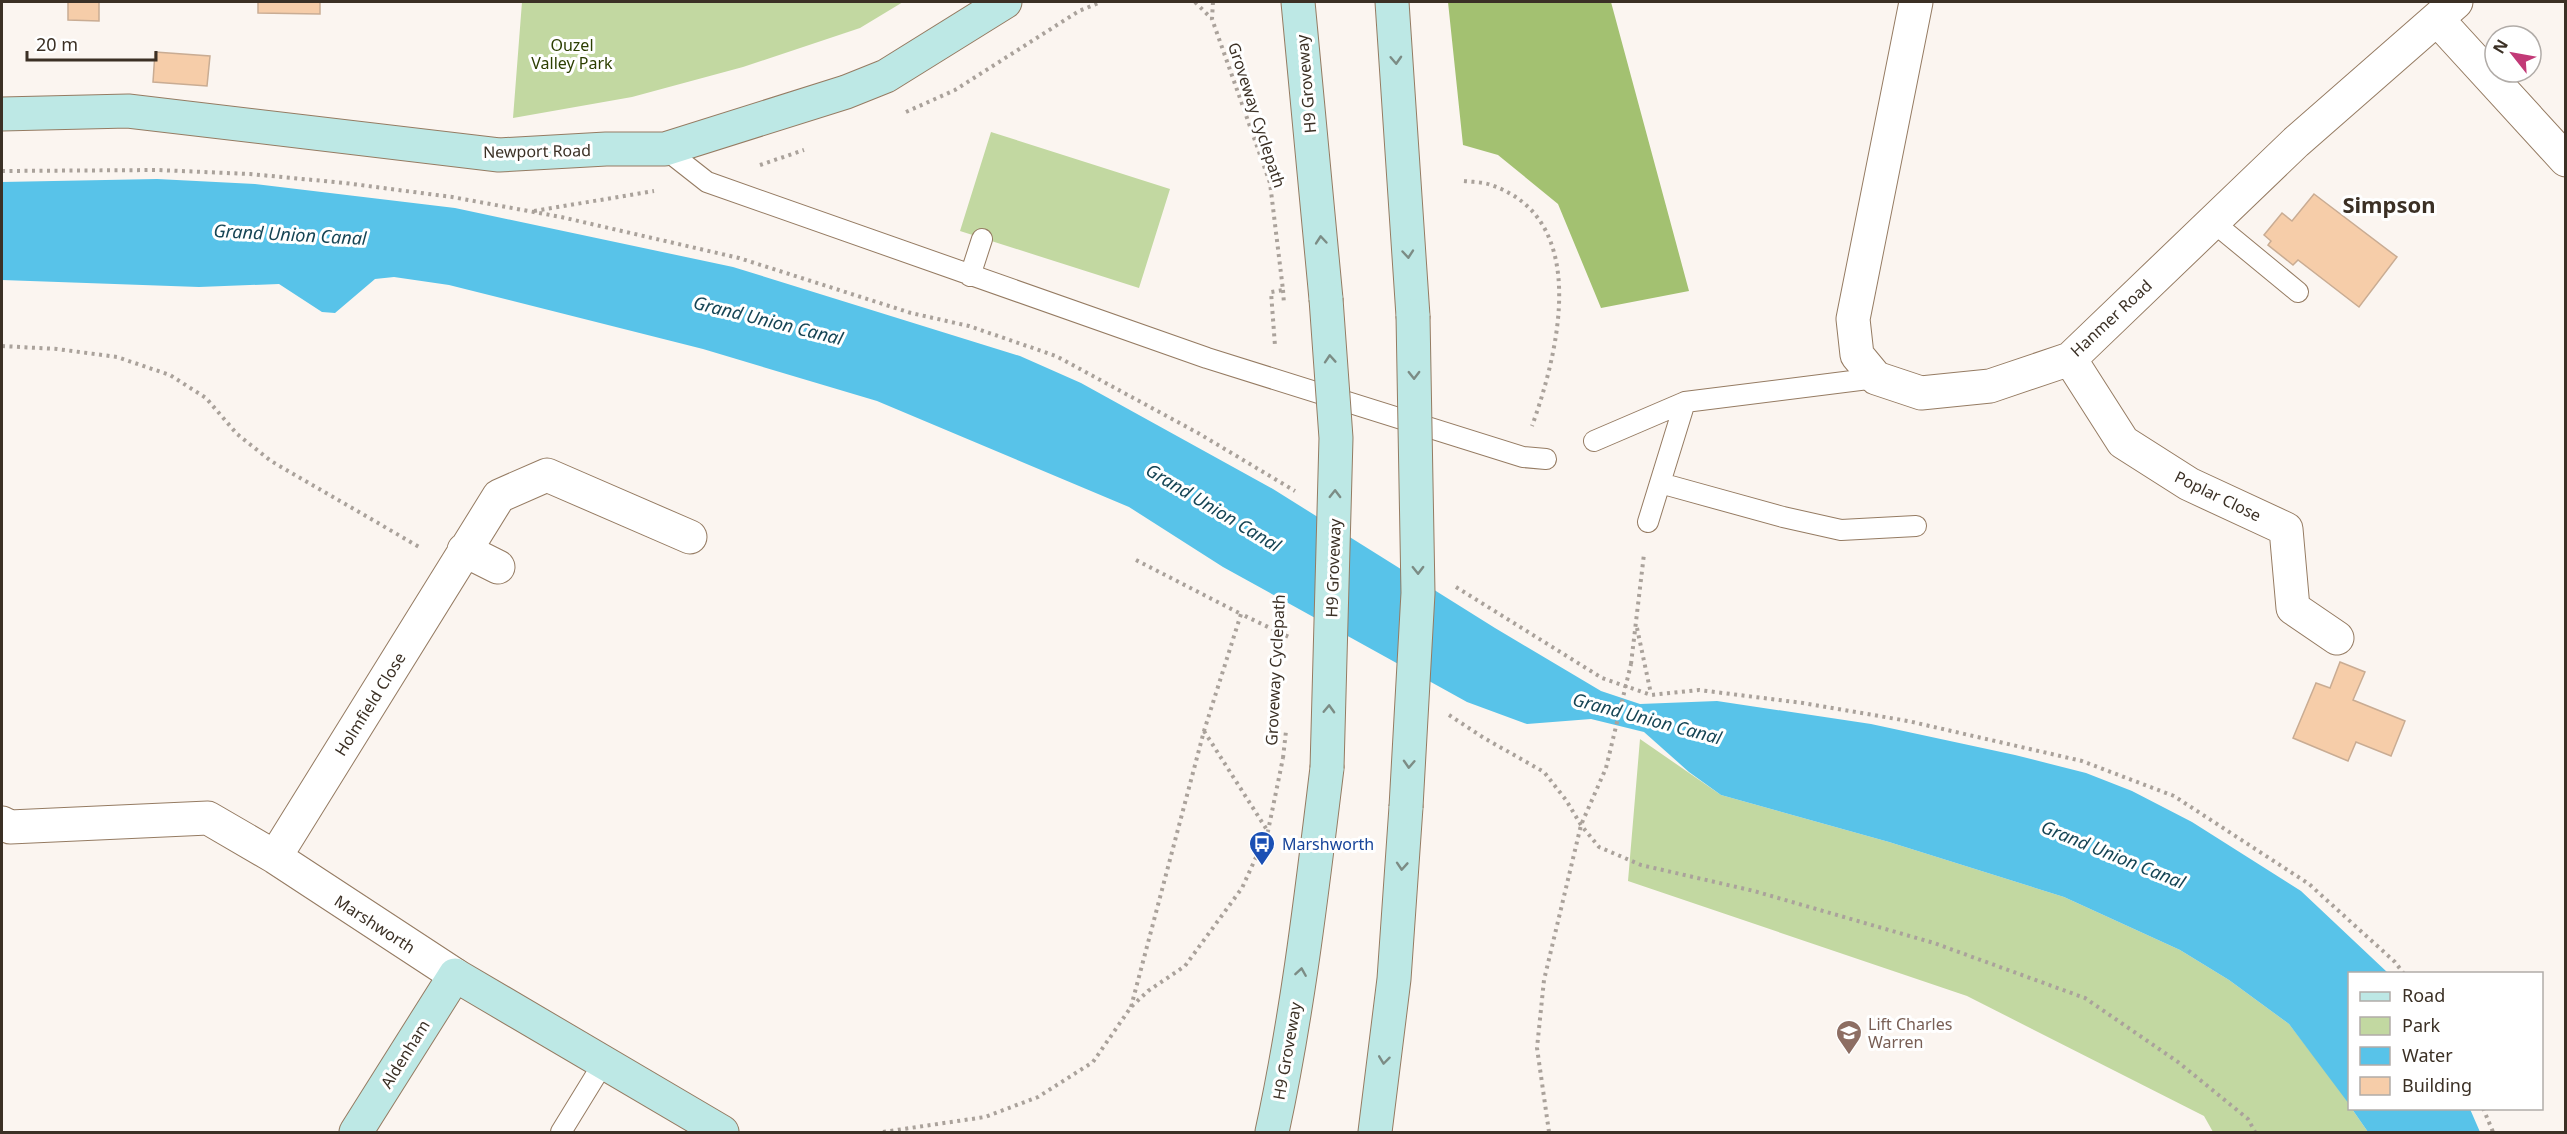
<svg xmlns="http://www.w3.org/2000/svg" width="2567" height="1134" font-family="'Noto Sans',sans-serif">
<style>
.green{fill:#c2d8a1}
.forest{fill:#a3c171}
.water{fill:#58c3e9}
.building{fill:#f6cda9;stroke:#c9ac93;stroke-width:1.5}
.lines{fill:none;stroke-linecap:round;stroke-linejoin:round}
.lane-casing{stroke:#957b62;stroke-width:22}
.street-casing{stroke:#957b62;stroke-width:35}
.secondary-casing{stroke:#957b62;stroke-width:35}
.path{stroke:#aaa29b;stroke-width:4;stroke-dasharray:3 4.5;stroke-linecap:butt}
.lane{stroke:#fff;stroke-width:20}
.street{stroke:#fff;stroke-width:33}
.secondary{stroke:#bde8e5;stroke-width:33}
.secondary-bridge-casing{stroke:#957b62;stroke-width:35;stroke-linecap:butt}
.path-bridge{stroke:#aaa29b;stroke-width:4;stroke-dasharray:3 4.5;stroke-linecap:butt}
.secondary-bridge{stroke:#bde8e5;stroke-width:33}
.oneway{stroke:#7c8c85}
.labels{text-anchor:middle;stroke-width:6;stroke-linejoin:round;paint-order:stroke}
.park-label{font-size:16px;fill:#2d3f02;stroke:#fff}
.street-label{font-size:16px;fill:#3b3025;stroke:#fff}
.transit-label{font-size:16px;fill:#164399;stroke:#fff;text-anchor:start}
.education-label{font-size:16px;fill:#785e54;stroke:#fff;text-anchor:start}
.water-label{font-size:18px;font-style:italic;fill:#164555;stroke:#fff}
.district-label{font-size:22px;font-weight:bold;fill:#3b3025;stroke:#fff}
</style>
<rect width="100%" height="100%" fill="#fbf5f0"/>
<path class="green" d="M522,2h381l-43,26 -117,39 -111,30 -119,21z
M991,132l179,57 -31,99 -179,-57z
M1640,739l81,56 168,47 175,55 116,53 49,30 60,44 58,75 3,9 2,1 16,23h-155l-9,-16 -237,-120 -339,-115z"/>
<path class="forest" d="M1448,2h163l78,289 -88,17 -43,-104 -60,-49 -35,-10z"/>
<path class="water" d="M157,179l98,5 200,24 278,59 287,89 61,27 192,106 222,139 106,63 39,13 77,-3 154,23 144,31 71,18 46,18 60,31 109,69 87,82 -38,1 -1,130 -60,-80 -60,-44 -49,-30 -116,-53 -175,-55 -168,-47 -32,-23 -45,-40 -53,-13 -64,5 -60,-22 -244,-135 -94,-60 -252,-106 -174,-52 -254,-64 -55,-8 -19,2 -40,34 -13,-1 -43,-28 -80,3 -197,-7v-98z
M2352,1109h118l10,23h-112z"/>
<path class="building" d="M68,2h31v19l-31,-1z
M258,2h62v12l-62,-1z
M155,52l55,4 -3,30 -54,-4z
M2314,194l83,63 -38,50 -61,-47 -5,5 -25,-20 3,-4 -7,-6 18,-22 10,8z
M2340,662l25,10 -12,28 52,21 -14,35 -35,-14 -8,19 -55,-23 23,-55 14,5z"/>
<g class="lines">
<defs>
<path id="lane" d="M665,149l42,33 500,176 316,99 23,2
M2213,222l85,70
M970,276l12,-37
M1594,441l91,-39 191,-24
M1660,483l123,34 58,13 75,-4
M1648,522l37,-120
M561,1132l43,-70"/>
<path id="street" d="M1916,2l-63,317 4,36 19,23 45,15 69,-7 80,-27 226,-217 160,-140
M2437,19l129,141
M2070,359l53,83 66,42 97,45 7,79 44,30
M464,550l34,17
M2,823l8,4 198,-9 67,39 180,118
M275,857l224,-361 48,-21 143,62"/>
<path id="secondary" d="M1298,2l28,297
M1392,2l21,314
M2,114l126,-3 371,44 107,-6h59l181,-57 40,-16 119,-74
M356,1132l99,-157 267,157
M1272,1132c26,-120 40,-242 55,-364
M1375,1132l19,-153 12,-172"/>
</defs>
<use href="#lane" class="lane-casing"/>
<use href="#street" class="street-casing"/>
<use href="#secondary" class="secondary-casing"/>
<path class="path" d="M1195,2l16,16
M1213,2l-1,17 58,164 13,107 -12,2 4,54
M906,112l49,-22 124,-79 22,-9
M760,165l44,-15
M2,171l156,-1 92,4 95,9 107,14 109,20 178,41 172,55 58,13 87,30 142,77 97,58
M1464,181c9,1 19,1 27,4 100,34 68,166 41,241
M534,211l120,-20
M2,346l55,3 60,8 53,18 36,23 31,36 34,27 150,87
M1136,560l105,54
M1456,587l146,91 49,17 48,-5 104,13 105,18 174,40 92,35 135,88 86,78 9,12
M1637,628l14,66
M1631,664l13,-110
M1449,715l35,23 60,34 22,28 15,25 18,22 42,18 113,26 180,52 151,55 93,64 70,57 7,13
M1204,731l63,99
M1131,1007l73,-276 37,-117 50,24
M2483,1108l10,24
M883,1132l102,-15 53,-20 55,-35 38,-55 17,-16 37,-25 57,-78 26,-57 15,-73
M1549,1132l-12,-84 7,-68 37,-155 25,-57"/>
<use href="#lane" class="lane"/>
<use href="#street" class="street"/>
<use href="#secondary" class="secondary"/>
<defs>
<path id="secondary-bridge" d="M1326,299l10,139 -9,330
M1406,807l12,-214 -5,-277"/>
</defs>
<use href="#secondary-bridge" class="secondary-bridge-casing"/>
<path class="path-bridge" d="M1283,290l1,14
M1283,758l3,-27
M1606,768l25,-104"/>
<use href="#secondary-bridge" class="secondary-bridge"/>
</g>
<defs><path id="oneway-chevron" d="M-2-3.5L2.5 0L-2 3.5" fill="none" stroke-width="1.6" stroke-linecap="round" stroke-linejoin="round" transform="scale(1.5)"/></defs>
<g class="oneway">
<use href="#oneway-chevron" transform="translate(1396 60) rotate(87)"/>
<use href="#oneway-chevron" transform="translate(1321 240) rotate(-95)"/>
<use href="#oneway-chevron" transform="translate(1408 254) rotate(85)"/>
<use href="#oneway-chevron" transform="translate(1330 359) rotate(-94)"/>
<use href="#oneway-chevron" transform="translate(1414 375) rotate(89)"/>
<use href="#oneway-chevron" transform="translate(1335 494) rotate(-89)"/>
<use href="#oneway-chevron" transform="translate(1418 570) rotate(89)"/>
<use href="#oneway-chevron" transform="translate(1329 709) rotate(-88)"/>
<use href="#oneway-chevron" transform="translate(1409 764) rotate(93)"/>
<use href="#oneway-chevron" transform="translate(1402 866) rotate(94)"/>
<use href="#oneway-chevron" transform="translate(1301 972) rotate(-81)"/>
<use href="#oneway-chevron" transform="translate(1384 1060) rotate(97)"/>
</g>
<defs>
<symbol id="bus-pin" viewBox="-11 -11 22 30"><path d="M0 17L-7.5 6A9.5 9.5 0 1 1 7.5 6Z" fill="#1a4fb4" stroke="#fff"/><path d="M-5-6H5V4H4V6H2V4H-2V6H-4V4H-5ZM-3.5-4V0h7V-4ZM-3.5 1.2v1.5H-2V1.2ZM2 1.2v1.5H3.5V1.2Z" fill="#fff"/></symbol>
<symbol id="school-pin" viewBox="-11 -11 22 30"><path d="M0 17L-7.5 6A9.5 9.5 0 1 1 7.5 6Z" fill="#8d6e63" stroke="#fff"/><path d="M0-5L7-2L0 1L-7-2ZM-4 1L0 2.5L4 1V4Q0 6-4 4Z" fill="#fff"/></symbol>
</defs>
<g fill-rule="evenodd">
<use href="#bus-pin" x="1247" y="829" width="30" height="40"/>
<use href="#school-pin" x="1834" y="1018" width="30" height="40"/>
</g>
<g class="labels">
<g class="park-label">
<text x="572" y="51">Ouzel<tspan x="572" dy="18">Valley Park</tspan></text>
</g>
<g class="street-label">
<text transform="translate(1306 84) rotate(-95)" y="6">H9 Groveway</text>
<text transform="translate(1257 115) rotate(72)" y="6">Groveway Cyclepath</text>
<text transform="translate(537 151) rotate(-1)" y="6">Newport Road</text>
<text transform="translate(2111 318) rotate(-43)" y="6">Hanmer Road</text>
<text transform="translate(2218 496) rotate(26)" y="6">Poplar Close</text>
<text transform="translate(1333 568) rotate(-88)" y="6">H9 Groveway</text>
<text transform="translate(1275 670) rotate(-87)" y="6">Groveway Cyclepath</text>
<text transform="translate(370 704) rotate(-58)" y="6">Holmfield Close</text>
<text transform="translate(375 924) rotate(33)" y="6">Marshworth</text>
<text transform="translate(1287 1051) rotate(-80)" y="6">H9 Groveway</text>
<text transform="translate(405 1054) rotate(-58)" y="6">Aldenham</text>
</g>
<g class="transit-label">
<text x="1282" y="850">Marshworth</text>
</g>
<g class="education-label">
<text x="1868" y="1030">Lift Charles<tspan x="1868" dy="18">Warren</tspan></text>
</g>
<g class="water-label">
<text transform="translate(290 235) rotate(3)" y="6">Grand Union Canal</text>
<text transform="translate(768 321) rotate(14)" y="6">Grand Union Canal</text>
<text transform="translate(1213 508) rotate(31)" y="6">Grand Union Canal</text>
<text transform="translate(1647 719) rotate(15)" y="6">Grand Union Canal</text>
<text transform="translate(2113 855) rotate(22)" y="6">Grand Union Canal</text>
</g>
<g class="district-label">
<text x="2389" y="213">Simpson</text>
</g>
</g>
<rect width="2567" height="1134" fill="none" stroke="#3b3025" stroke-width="6"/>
<rect x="2348" y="972" width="195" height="138" fill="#ffffff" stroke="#b1aca8" stroke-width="1.5"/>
<rect x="2360" y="992" width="30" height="9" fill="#bde8e5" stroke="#b1aca8" stroke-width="1.5"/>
<text x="2402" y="1002" font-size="18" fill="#3b3025">Road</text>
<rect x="2360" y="1017" width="30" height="18" fill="#c2d8a1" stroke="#b1aca8" stroke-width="1.5"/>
<text x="2402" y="1032" font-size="18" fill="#3b3025">Park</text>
<rect x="2360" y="1047" width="30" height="18" fill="#58c3e9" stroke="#b1aca8" stroke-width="1.5"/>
<text x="2402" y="1062" font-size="18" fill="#3b3025">Water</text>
<rect x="2360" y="1077" width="30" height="18" fill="#f6cda9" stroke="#b1aca8" stroke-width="1.5"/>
<text x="2402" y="1092" font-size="18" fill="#3b3025">Building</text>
<g transform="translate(2513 54) rotate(301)"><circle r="28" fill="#ffffff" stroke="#b1aca8" stroke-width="1.5"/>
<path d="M0-4.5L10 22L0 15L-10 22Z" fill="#c23a77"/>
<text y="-9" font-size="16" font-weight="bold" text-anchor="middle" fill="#3b3025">N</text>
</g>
<path d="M27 51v9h129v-9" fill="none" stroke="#3b3025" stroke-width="3"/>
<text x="36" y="51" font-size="18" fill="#3b3025" stroke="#ffffff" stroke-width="4.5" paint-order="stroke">20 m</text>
</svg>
